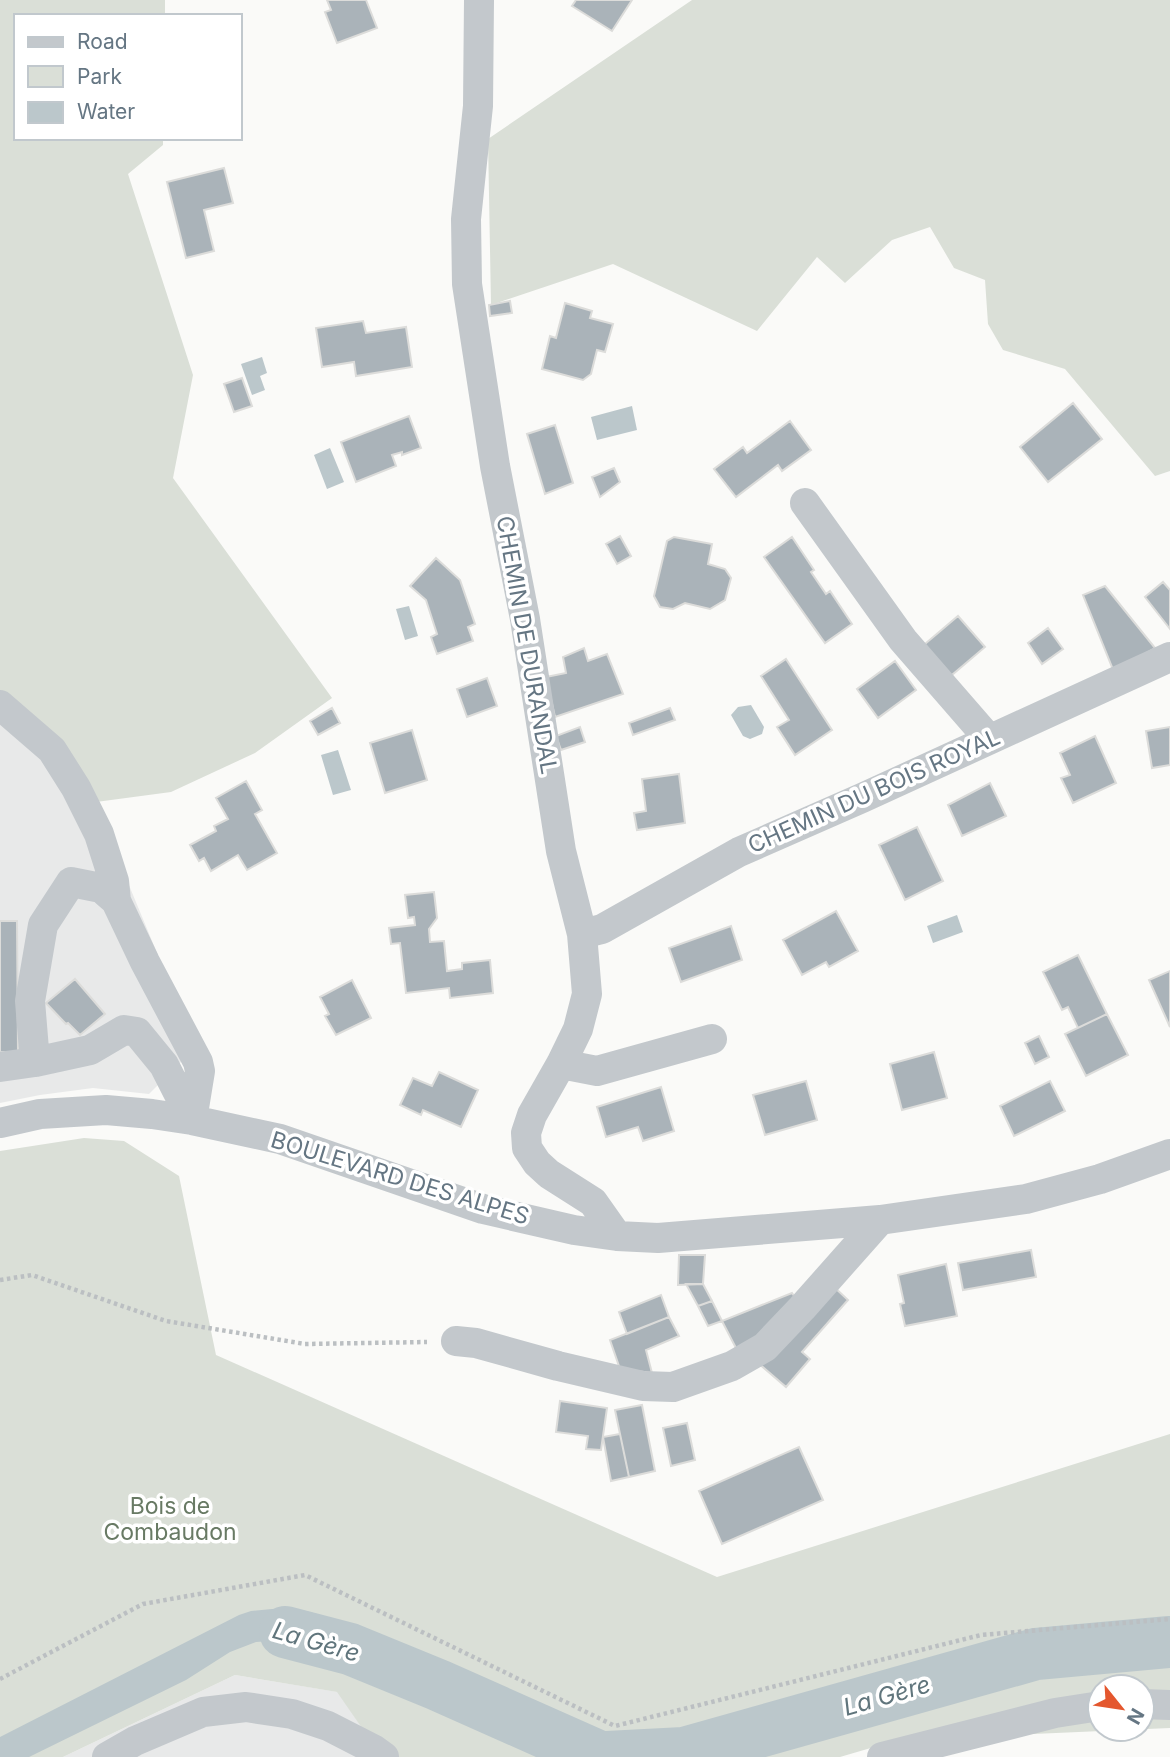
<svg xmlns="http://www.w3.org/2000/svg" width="1170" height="1757" font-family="Inter,sans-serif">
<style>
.built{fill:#e8e9e9}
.green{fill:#dadfd7;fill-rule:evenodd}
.water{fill:#bbc7cb}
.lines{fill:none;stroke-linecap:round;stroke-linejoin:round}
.river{stroke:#bbc7cb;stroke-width:52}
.building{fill:#aab3b9;stroke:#dcdcda;stroke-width:2}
.path{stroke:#bbbfc2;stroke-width:4.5;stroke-dasharray:3.5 3.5;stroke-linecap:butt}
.minor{stroke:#c3c8cc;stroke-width:30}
.labels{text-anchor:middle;stroke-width:7;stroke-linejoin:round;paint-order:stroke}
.street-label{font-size:23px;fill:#657683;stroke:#fff}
.park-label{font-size:23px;fill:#687a64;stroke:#fff}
.water-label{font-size:24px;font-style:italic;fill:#60757c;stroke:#fff}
</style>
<rect width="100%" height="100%" fill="#fafaf8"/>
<path class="built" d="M0,692l121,174 75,181 -47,47 -56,-6 -53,7 -40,8z
M235,1675l103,17 44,65h-319z"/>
<path class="green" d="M0,0h165v16h-149v122h147v7l-35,29 65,201 -20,103 159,220 -77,55 -84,39 -75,10 -96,-110z
M692,0h478v471l-15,5 -90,-107 -62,-19 -15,-26 -3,-44 -31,-12 -24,-41 -38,13 -47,43 -28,-26 -60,74 -144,-67 -122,41 -3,-166z
M84,1138l40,3 55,35 37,179 501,222 453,-143v294l-272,12 -58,17h-458l-45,-65 -102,-17 -172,82h-63v-606zM1100,1687h42v42h-42z"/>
<path class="water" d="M262,357l5,16 -7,3 5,14 -13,5 -11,-31z
M632,406l5,24 -40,10 -6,-23z
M330,448l14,34 -17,7 -13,-34z
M409,606l9,30 -13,4 -9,-31z
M751,705l13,22 -2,7 -12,5 -7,-3 -12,-21 7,-8z
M338,750l13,40 -18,5 -12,-40z
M957,915l6,17 -30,11 -6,-17z
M272,1609c43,0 56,6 90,30l-18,32 -10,-15 -8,-6 -41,-10 -29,2 -26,10 -44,28 -157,77h-29v-20l239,-122 12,-4z"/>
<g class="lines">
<path class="river" d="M285,1632l65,17 88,36 162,72
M607,1757l77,-4 352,-99 134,-12"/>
</g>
<path class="building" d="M327,0h39l11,28 -40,15 -12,-31 6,-2z
M576,0h56l-20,31 -40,-25z
M224,168l9,35 -29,7 10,41 -28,7 -19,-76z
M510,301l2,12 -22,3 -1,-11z
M565,303l27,8 -2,7 23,6 -8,28 -8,-2 -6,24 -8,6 -41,-11 8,-33 6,2z
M363,321l3,12 40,-6 6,40 -56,9 -2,-14 -32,5 -6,-39z
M242,378l10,28 -18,6 -10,-28z
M1073,403l29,36 -54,43 -28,-35z
M409,416l12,32 -19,7v-3l-10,3 4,11 -40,16 -15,-40z
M790,421l21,29 -29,21 -4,-6 -42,32 -22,-28 29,-22 4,6z
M555,425l18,58 -28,11 -18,-60z
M614,468l6,14 -20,15 -8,-20z
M620,536l11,20 -14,8 -11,-20z
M674,537l38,7 -4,20 17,5 6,9 -6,22 -15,9 -25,-6 -12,6 -13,-2 -6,-11 13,-55z
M792,537l22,33 -3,2 15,22 4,-3 22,33 -27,19 -61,-86z
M436,558l24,22 15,44 -7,3 5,14 -36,13 -6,-17 6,-3 -11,-34 -16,-14z
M1163,582l7,8v39l-25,-32z
M1105,586l50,62 -41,24 -31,-77z
M958,616l27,31 -39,33 -27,-31z
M1048,628l15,21 -21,15 -14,-21z
M584,648l4,13 19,-7 16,40 -68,23 -9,-40 20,-4 -3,-16z
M786,659l46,71 -37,25 -18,-28 12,-7 -28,-44z
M895,661l21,29 -38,28 -21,-29z
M487,678l10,28 -30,11 -10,-28z
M332,708l8,15 -22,12 -8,-14z
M670,708l5,12 -42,15 -4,-12z
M580,727l5,15 -24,8 -5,-14z
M1170,727v38l-18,3 -6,-37z
M412,730l15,50 -42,13 -15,-50z
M1095,736l21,47 -43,20 -12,-25 9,-3 -10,-22z
M679,774l6,49 -48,7 -3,-17 12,-2 -4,-32z
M246,781l16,29 -7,4 22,39 -30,17 -9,-15 -27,16 -7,-13 -5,3 -9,-16 26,-14 -2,-5 14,-7 -12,-21z
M990,783l16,33 -44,20 -14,-31z
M917,827l26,54 -38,19 -26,-55z
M434,892l3,26 -8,11 1,13 14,-1 3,30 15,-2v-6l28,-3 3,33 -43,5 -1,-10 -43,5 -6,-50 -9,1 -2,-16 26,-3 -1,-8 -6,1 -3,-23z
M836,911l22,40 -29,16 -3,-5 -24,13 -19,-35z
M0,921h17l1,131h-18z
M731,926l11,34 -61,22 -12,-34z
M1078,955l29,59 -29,14 -10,-21 -6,3 -19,-38z
M1170,971v56l-21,-47z
M75,979l30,35 -25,21 -12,-12 -2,1 -20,-21z
M352,980l19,38 -35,17 -11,-19 4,-2 -9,-17z
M1107,1014l21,41 -42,21 -21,-42z
M1039,1036l10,21 -14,7 -10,-21z
M934,1052l13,46 -45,12 -12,-46z
M439,1072l39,18 -17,37 -38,-17 -2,5 -21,-10 13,-27 19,8z
M806,1081l11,39 -52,15 -12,-40z
M1050,1081l15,30 -51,25 -14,-30z
M661,1087l13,44 -31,10 -5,-14 -32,10 -9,-30z
M1031,1250l5,27 -73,13 -5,-27z
M679,1255h26l-2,29 -25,1z
M946,1264l11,52 -52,10 -5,-22 4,-1 -6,-28z
M686,1284h17l9,17 -14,5z
M832,1285l16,15 -46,52 8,7 -24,28 -28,-24z
M792,1293l5,7 -37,41 -23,9 -15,-29z
M661,1295l8,22 -42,17 -8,-22z
M712,1301l10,20 -14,5 -10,-20z
M669,1317l10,19 -33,14 6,23 -32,-4 -10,-29z
M560,1401l47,7 -6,42 -15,-1 2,-13 -32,-4z
M642,1405l13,66 -26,6 -14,-67z
M687,1423l8,37 -24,6 -8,-38z
M620,1434l9,43 -18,4 -8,-44z
M799,1447l24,53 -101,44 -23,-53z"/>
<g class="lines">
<path class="path" d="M0,1280l32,-5 134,46 139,23 122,-2
M0,1679l143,-75 162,-29 310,151 366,-91 189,-16"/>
<path class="minor" d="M479,0l-1,106 -12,113 1,65 28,182 30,153 36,232 21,83 5,60 -9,35 -17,35 -29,51 -6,18 1,15 10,15 12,11 44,28 24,34
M805,503l98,137 86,99
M0,705l52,45 24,38 23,46 15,47 2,20
M582,934l20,-5 137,-77 123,-54 308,-141
M35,1062l-5,-61 13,-76 28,-43 30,6 15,13 29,61 53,100 2,9 -8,49
M561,1064l36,7 115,-32
M0,1067l35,-5 55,-12 34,-20 13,2 27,33 28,55
M0,1123l40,-9 66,-4 46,4 40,6 88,19 203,70 91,21 43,6 41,2 222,-18 146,-21 74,-20 70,-25
M456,1341l20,2 82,23 85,20 30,1 59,-21 33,-19 37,-39 78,-88
M1142,1704l28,1
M107,1757l28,-16 68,-29 43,-5 46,7 36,12 45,23 11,8
M882,1757l173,-44 45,-7"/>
</g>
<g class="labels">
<g class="street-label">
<text transform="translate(527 645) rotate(80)" y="8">CHEMIN DE DURANDAL</text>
<text transform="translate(874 791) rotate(-24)" y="8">CHEMIN DU BOIS ROYAL</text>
<text transform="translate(400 1178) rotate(17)" y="8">BOULEVARD DES ALPES</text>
</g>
<g class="park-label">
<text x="170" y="1514">Bois de<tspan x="170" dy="26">Combaudon</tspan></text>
</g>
<g class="water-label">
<text transform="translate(316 1642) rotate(16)" y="8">La Gère</text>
<text transform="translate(887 1696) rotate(-16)" y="8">La Gère</text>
</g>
</g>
<rect x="14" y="14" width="228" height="126" fill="#ffffff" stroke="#c1c8cd" stroke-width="2"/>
<rect x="28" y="37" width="35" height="10" fill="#c3c8cc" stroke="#c1c8cd" stroke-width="2"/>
<text x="77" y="49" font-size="21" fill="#657683">Road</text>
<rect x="28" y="66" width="35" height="21" fill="#dadfd7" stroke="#c1c8cd" stroke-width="2"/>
<text x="77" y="84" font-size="21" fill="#657683">Park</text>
<rect x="28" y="102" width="35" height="21" fill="#bbc7cb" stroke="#c1c8cd" stroke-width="2"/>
<text x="77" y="119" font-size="21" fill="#657683">Water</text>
<g transform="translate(1121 1708) rotate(120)"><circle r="33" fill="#ffffff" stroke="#c1c8cd" stroke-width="2"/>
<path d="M0-5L12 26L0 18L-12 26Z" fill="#e4572e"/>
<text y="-10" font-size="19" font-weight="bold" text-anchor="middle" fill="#657683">N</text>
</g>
</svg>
